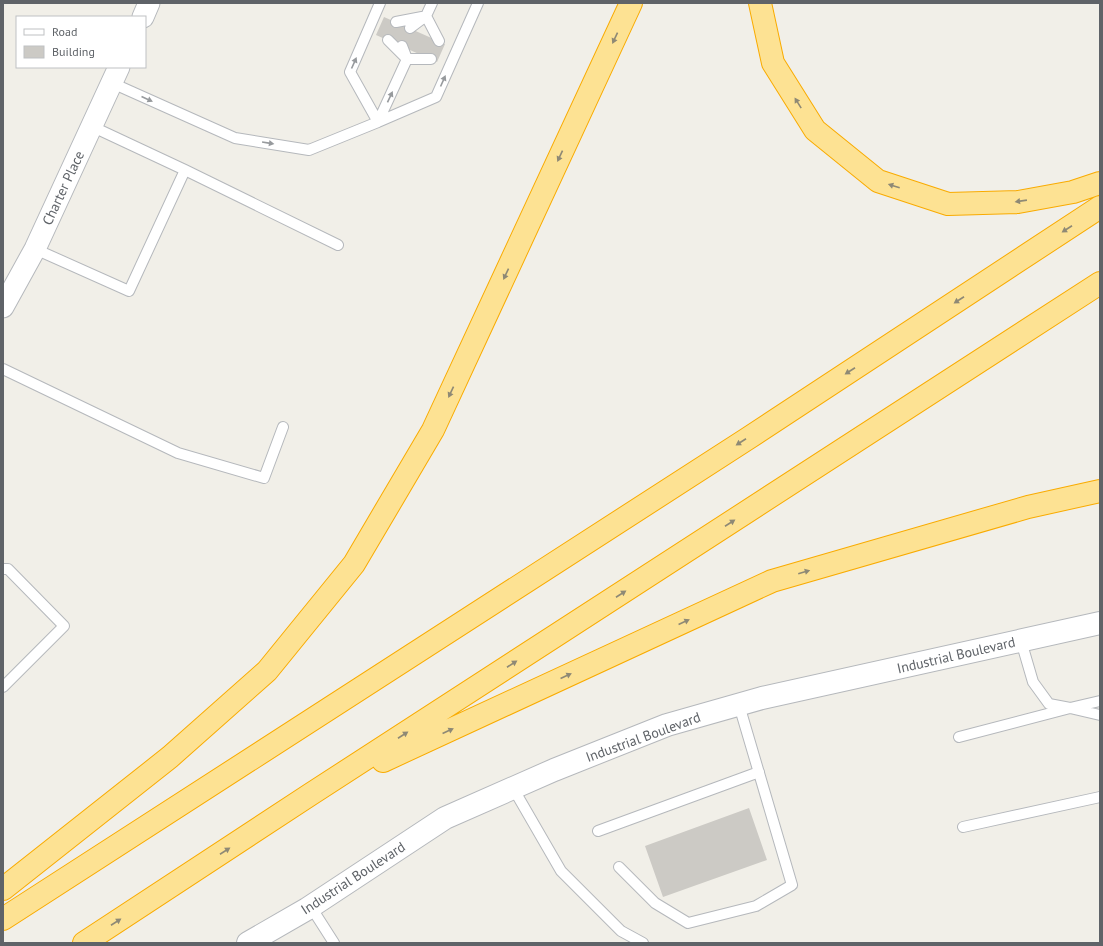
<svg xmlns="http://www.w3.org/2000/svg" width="1103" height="946" font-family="'PT Sans',sans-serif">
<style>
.building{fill:#cccac5}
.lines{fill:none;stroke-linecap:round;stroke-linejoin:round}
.service-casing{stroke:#b5b8bc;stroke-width:12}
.minor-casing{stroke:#b5b8bc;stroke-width:23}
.tertiary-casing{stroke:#b5b8bc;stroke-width:24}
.motorway-casing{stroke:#f9ab00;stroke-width:24}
.service{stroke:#fff;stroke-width:10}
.minor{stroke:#fff;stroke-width:21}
.tertiary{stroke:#fff;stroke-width:22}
.motorway{stroke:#fde293;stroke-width:22}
.oneway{fill:#8e8975}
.oneway2{fill:#979a9d}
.labels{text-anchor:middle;stroke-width:4;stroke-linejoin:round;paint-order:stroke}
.street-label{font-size:14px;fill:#5f6368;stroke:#fff}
</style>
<rect width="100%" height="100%" fill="#f1efe8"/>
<path class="building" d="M384,17l61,27 -8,18 -61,-27z
M749,808l18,52 -104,37 -18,-51z"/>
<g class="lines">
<defs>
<path id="service" d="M380,3l-30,69 28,50 58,-25 42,-94h-1
M426,16l13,25
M396,22l26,-5
M410,28l16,-12 6,-13
M388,40l19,19h24
M112,83l123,55 74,12 69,-28 29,-63 -5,-13
M91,126l94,44 153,75
M35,249l94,42 56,-121
M3,369l175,84 86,25 19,-51
M3,569h5l56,57 -61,61
M1021,641l12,41 16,22 21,4 30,-7
M959,737l111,-29 30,7
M513,788l48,83 60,60 22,12
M963,827l137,-30
M598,831l161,-59
M619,867l36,36 33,20 68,-17 36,-21 -53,-180
M311,907l23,36"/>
<path id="minor" d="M143,17l6,-14
M3,307l32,-58 84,-182"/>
<path id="tertiary" d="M248,943l59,-34 138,-91 109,-48 113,-45 95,-27 338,-75"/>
<path id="motorway" d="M760,3l13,60 42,67 63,51 70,23 70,-2 55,-10 27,-9
M383,761l389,-180 256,-74 72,-16
M3,889l167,-132 97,-86 87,-107 79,-134 198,-427
M3,919l744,-480 353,-232
M84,943l227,-149 789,-511"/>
</defs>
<use href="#service" class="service-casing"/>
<use href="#minor" class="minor-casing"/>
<use href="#tertiary" class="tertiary-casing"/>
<use href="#motorway" class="motorway-casing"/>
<use href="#service" class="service"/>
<use href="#minor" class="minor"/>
<use href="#tertiary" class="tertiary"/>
<use href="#motorway" class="motorway"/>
</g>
<defs><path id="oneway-solid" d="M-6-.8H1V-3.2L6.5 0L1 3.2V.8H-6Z"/></defs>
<g class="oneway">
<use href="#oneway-solid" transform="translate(615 38) rotate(115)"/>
<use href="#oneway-solid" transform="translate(798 103) rotate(-122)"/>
<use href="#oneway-solid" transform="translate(560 156) rotate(115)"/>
<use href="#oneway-solid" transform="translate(894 186) rotate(-162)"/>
<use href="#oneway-solid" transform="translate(1021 201) rotate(172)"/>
<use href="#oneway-solid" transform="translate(1067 229) rotate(147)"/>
<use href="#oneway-solid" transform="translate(506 274) rotate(115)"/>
<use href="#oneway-solid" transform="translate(959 300) rotate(147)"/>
<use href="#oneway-solid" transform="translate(850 371) rotate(147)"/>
<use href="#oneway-solid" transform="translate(451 392) rotate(115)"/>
<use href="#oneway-solid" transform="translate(741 442) rotate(147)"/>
<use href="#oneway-solid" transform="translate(730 523) rotate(-33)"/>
<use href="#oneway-solid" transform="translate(804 572) rotate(-16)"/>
<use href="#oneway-solid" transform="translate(621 594) rotate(-33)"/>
<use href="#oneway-solid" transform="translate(684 622) rotate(-25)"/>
<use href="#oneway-solid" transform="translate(512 664) rotate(-33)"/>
<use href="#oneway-solid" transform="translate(566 676) rotate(-25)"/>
<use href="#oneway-solid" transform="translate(448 731) rotate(-25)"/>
<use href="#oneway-solid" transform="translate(403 735) rotate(-33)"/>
<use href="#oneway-solid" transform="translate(225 851) rotate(-33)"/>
<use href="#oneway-solid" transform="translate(116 922) rotate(-33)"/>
</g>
<g class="oneway2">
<use href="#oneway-solid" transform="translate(354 63) rotate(-66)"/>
<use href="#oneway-solid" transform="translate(443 81) rotate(-66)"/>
<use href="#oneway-solid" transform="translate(390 97) rotate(-65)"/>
<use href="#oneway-solid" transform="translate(147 99) rotate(24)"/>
<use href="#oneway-solid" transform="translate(268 143) rotate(9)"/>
</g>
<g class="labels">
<g class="street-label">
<text transform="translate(63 188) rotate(-65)" y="5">Charter Place</text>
<text transform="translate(956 655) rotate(-13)" y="5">Industrial Boulevard</text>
<text transform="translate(643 737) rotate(-20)" y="5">Industrial Boulevard</text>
<text transform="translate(353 878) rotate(-33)" y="5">Industrial Boulevard</text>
</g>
</g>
<rect width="1103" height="946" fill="none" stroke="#5f6368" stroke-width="8"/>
<rect x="16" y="16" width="130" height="52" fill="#ffffff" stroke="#bfc1c3"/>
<rect x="24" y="29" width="20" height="6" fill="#ffffff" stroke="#bfc1c3"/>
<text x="52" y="36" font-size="12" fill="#5f6368">Road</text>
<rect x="24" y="46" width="20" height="12" fill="#cccac5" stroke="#bfc1c3"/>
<text x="52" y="56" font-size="12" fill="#5f6368">Building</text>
</svg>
